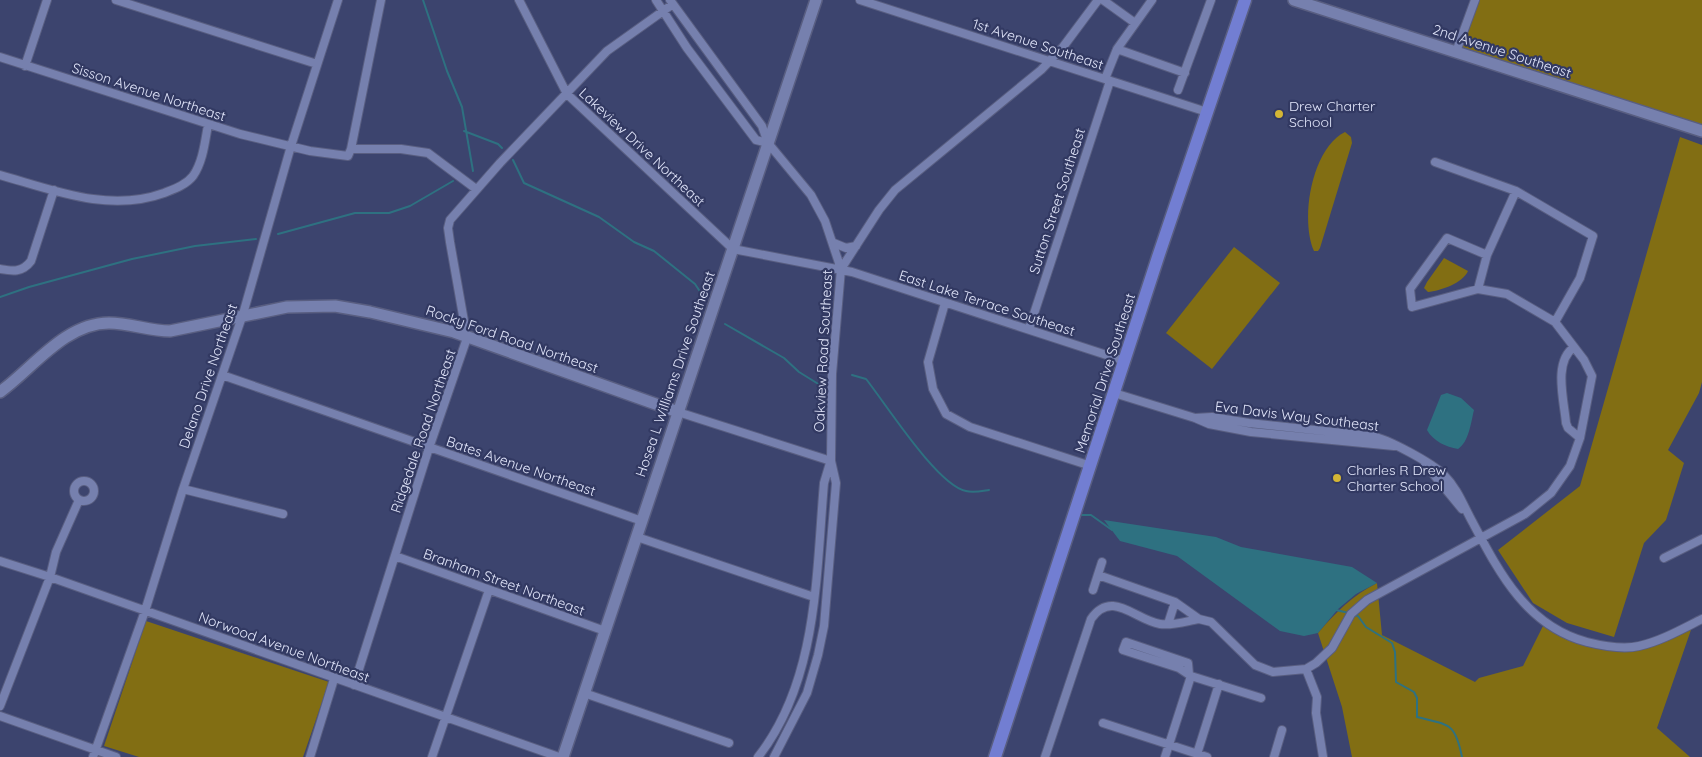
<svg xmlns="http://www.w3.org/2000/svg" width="1702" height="757" font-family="Quicksand,sans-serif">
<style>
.green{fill:#826e13}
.water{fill:#2e7181}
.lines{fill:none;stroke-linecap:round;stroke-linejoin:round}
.stream{stroke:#2e7181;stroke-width:2}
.street-casing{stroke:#595e81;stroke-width:10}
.secondary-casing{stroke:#595e81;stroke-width:14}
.primary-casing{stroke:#595e81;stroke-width:15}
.street{stroke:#7680ae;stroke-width:8}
.secondary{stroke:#7680ae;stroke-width:11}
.primary{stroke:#727ed2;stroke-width:12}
.poi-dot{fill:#d4b635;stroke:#323962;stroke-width:2}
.labels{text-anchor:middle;stroke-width:4.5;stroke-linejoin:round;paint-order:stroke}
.street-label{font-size:14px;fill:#e2e6fb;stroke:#323962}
.poi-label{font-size:14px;fill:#e2e6fb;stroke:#323962;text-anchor:start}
</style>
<rect width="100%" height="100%" fill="#3c446e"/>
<path class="green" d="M1476,0h226v127l-243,-81z
M1345,132l6,5 1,6 -32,105 -2,3h-4c-14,-31 -3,-102 31,-119z
M1680,137l22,8v237l-3,11 -31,57 16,13 -18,57 -22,23 -30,94 -47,-14 -34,-20 -35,-53 82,-64z
M1234,247l46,36 -68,86 -46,-36z
M1444,258l24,13c-5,12 -28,20 -40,21l-4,-4 3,-6z
M1377,583l5,52 93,47 4,-4 44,-12 23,-46 32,18 56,11 58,-22 -35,101 33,29h-338l-10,-50 -24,-74c18,-21 34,-37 59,-50z
M146,621l183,61 -26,75h-164l-35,-11z"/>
<path class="water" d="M1447,393l14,5 13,12c-3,12 -5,32 -16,39 -12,-2 -25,-8 -31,-19l14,-35z
M1104,520l112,17 25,10 111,20 25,16 -21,11 -18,15 -20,24 -14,3 -24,-5 -103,-75 -57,-15z"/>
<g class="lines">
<path class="stream" d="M423,0l24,71 15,36 11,64
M464,131l34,13 4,4
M513,160l11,23 75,34 35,25 20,9 41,33 8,12
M278,234l77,-21h34l21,-7 43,-25
M0,297l29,-10 103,-28 63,-13 61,-7
M725,324l59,34 15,14 21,13
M852,375l14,4c20,25 71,106 100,112 7,2 16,0 23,-1
M1082,515h9l21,15
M1336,610l13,3
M1353,615l5,1 8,11 26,16 3,9 1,30 18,10 3,6v19c32,8 38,5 45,40"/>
<defs>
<path id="street" d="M116,0l201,64
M519,0l48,94 166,155 119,23 273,89
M656,0l31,48 69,92 12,3
M670,0l92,126 6,17 43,52 14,26 16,48 -9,105 -1,87 5,22 -12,143 -6,29 -11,38 -33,64
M860,0l347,112
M1103,0l32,23
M1117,49l68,24
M1456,52l19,-52
M0,57l240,77 70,17 38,5 3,-7h50l27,4 48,36
M25,66l22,-66
M1105,79l12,-30 35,-49
M1178,90l33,-90
M351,149l30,-149
M0,175c53,15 109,38 164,18 10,-4 22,-8 29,-17 10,-14 12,-35 15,-51
M1516,191l-29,64 -9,34 29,5 48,28
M834,243l12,5 10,-2
M0,269c12,2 22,4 31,-8l23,-71
M841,269l38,-59 16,-20 146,-120 22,-23 35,-47
M1478,289l-66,18 -2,-18 37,-51 40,17
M945,303l-17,59 5,27 13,25 24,13 121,39
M1029,329l81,-248
M1574,347c-21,15 -10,53 -8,76l2,5 12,10
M222,375l420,146
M1114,393l81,25 14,6 42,8 143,14
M678,412l153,49
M1195,418l17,-1 37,6 122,13c17,3 61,27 73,39 14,14 20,32 29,48 27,51 54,103 114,119 16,4 36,8 52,4 22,-5 43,-17 63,-27
M1425,464l37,45
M74 491a10 10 0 1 1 20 0a10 10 0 1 1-20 0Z
M183,489l100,25
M637,537l177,60
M395,556l210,75
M1664,558l38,-19
M0,561l50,16 509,180
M1098,575l77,27 24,17 12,3 44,43 18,7 33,-3 10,-6 16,-15 19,-34 16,-14 158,-86 26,-21 19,-27 10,-28 12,-62 -8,-16 -29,-38 25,-44 13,-42 -77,-45 -81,-29
M1093,590l9,-28
M1168,624l7,-22
M1306,669l11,28 -1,16 7,44
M1189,674l-1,-11 -62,-21 -3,8 56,18 12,8
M354,685l75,-237 38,-110 -17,-96 -2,-14 2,-8 50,-57 107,-112 66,-47
M584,693l145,50
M0,706l50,-129 6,-25 23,-52
M0,716l116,41
M1103,723l104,34
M1197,754l22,-70
M93,757l52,-146 38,-122 60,-175 48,-168 47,-146
M310,757l24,-78
M432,757l57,-167
M758,757c60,-76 58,-182 66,-274l6,-20
M1045,757l46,-138c21,-30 44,1 69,5 12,2 27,-3 39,-5
M1165,757l26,-81 70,22
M1274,757l8,-27"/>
<path id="secondary" d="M1294,0l408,131
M0,392c33,-24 65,-69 109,-69 21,0 40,8 61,8l117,-24 48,-1 35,6 84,20 224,80
M563,757l253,-757"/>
<path id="primary" d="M995,757l164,-503 86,-254"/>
</defs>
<use href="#street" class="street-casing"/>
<use href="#secondary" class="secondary-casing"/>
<use href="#primary" class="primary-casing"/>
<use href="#street" class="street"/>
<use href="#secondary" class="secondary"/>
<use href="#primary" class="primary"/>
</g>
<g class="poi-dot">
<circle cx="1279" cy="114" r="5"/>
<circle cx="1337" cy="478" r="5"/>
</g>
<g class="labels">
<g class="street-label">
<text transform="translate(1038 44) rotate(18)" y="5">1st Avenue Southeast</text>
<text transform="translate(1502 51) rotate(18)" y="5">2nd Avenue Southeast</text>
<text transform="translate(149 92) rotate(18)" y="5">Sisson Avenue Northeast</text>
<text transform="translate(642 147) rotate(43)" y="5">Lakeview Drive Northeast</text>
<text transform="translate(1057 201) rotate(-72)" y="5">Sutton Street Southeast</text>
<text transform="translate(987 303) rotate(18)" y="5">East Lake Terrace Southeast</text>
<text transform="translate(512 339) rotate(19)" y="5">Rocky Ford Road Northeast</text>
<text transform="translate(823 351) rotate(-87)" y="5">Oakview Road Southeast</text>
<text transform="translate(1105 373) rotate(-72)" y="5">Memorial Drive Southeast</text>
<text transform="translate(675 374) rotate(-71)" y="5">Hosea L Williams Drive Southeast</text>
<text transform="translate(208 376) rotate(-71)" y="5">Delano Drive Northeast</text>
<text transform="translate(1297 416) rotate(7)" y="5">Eva Davis Way Southeast</text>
<text transform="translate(423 431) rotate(-71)" y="5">Ridgedale Road Northeast</text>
<text transform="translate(521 466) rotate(19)" y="5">Bates Avenue Northeast</text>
<text transform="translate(504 582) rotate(20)" y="5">Branham Street Northeast</text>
<text transform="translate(284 647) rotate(20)" y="5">Norwood Avenue Northeast</text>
</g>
<g class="poi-label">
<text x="1289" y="111">Drew Charter<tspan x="1289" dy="16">School</tspan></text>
<text x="1347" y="475">Charles R Drew<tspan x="1347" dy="16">Charter School</tspan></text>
</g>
</g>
</svg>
